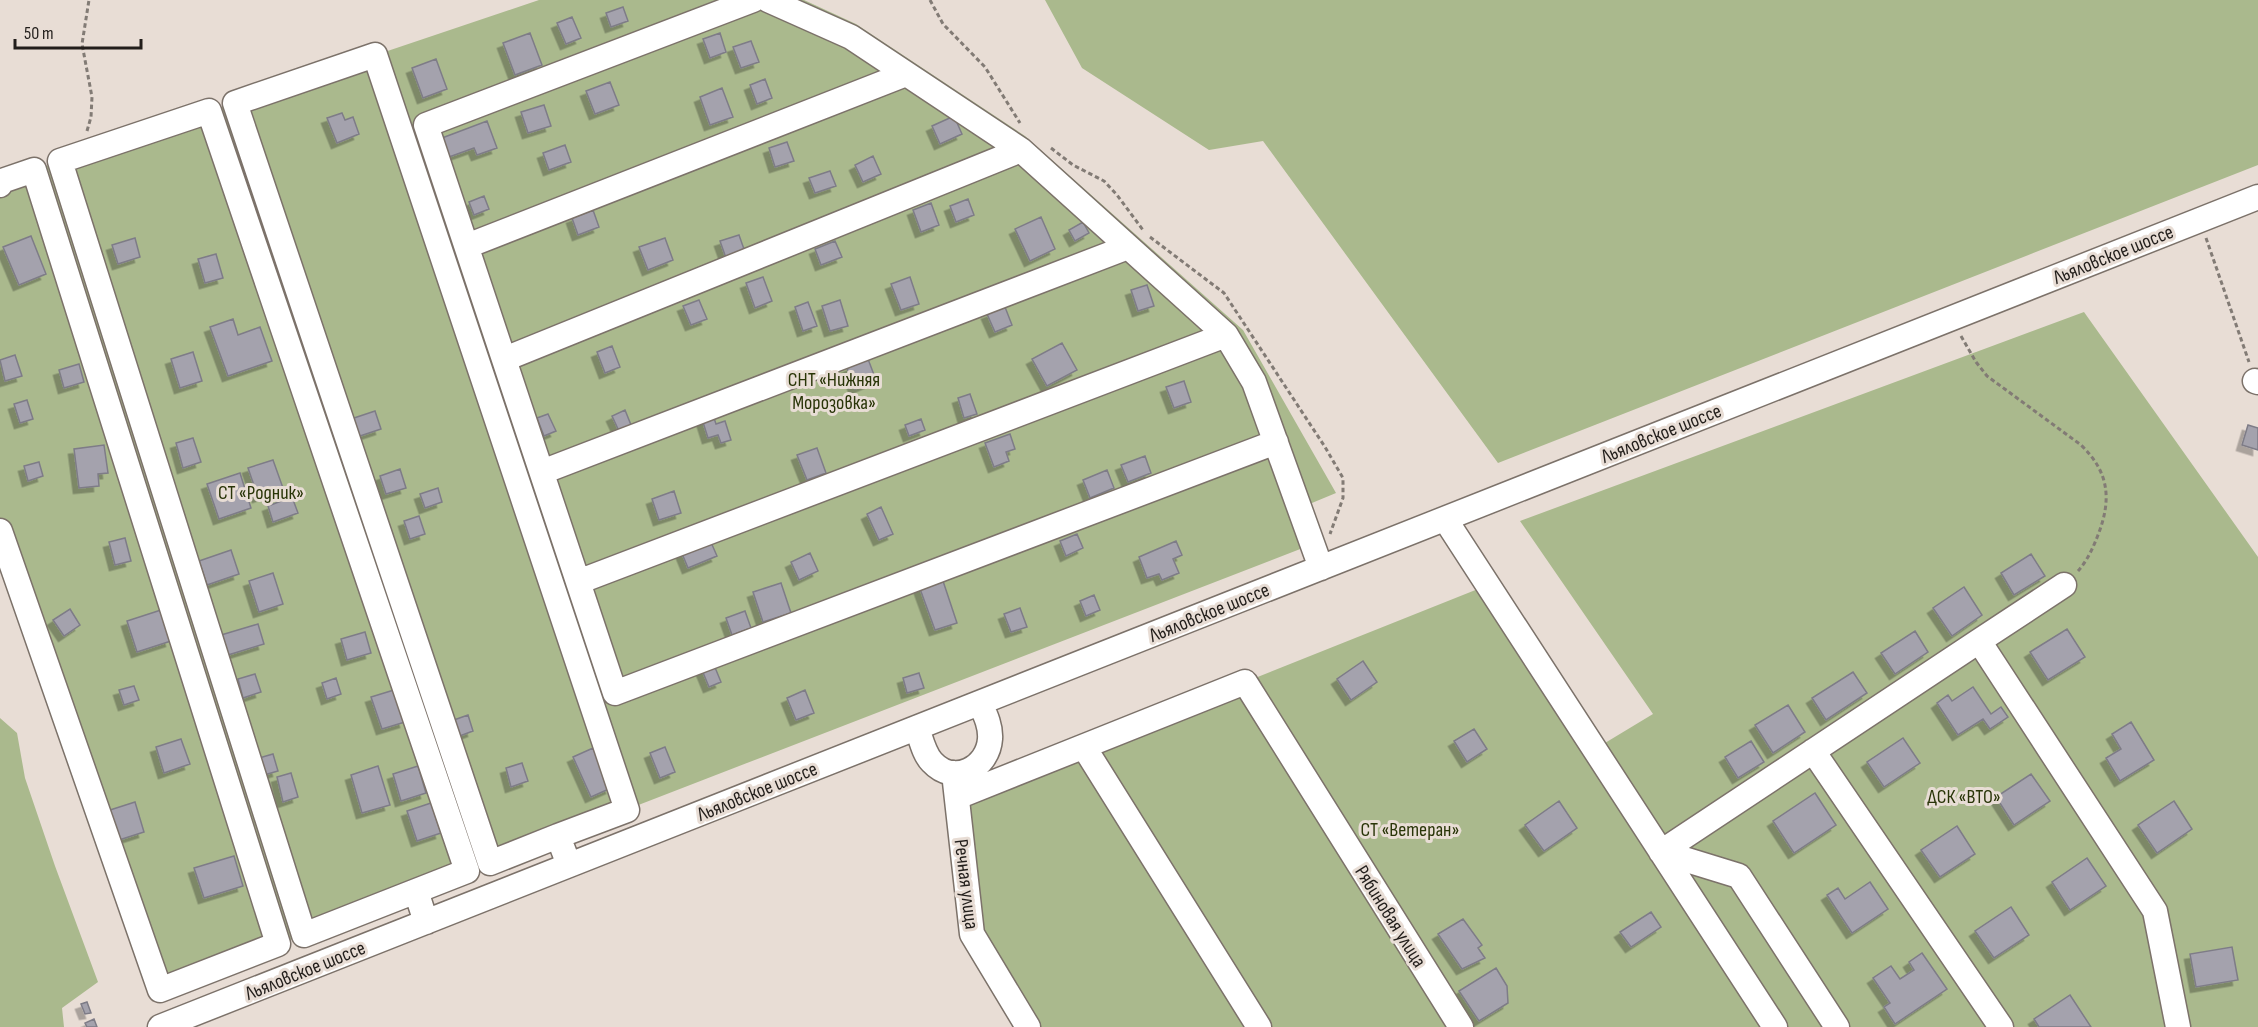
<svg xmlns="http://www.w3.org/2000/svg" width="2258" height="1027" font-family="'Sofia Sans Condensed',sans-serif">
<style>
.green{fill:#aab98d}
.building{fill:#a4a2ad;stroke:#7e7c87;stroke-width:1.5;filter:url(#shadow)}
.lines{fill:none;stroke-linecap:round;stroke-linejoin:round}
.minor-casing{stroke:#7c726a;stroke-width:27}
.path{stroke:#827b75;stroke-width:3;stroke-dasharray:4.5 3;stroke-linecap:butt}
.minor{stroke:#fff;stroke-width:24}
.labels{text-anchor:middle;stroke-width:6;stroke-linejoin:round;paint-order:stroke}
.street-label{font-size:20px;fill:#221e1b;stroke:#e8ddd5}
.park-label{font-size:20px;fill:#293508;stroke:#e8ddd5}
</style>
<defs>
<filter id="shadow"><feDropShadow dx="-5.5" dy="5.5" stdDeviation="0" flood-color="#0004"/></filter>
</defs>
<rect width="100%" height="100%" fill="#e8ddd5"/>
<path class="green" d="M539,0h265l52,24 169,112 218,194 93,163 -41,17 13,36 -1148,444 -160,-459v-346l2,-4z
M1045,0h1213v165l-760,298 -235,-322 -54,9 -127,-82z
M2084,312l174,245v470h-1230l-56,-93 -15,-137 531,-212 107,164 58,-35 -133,-193z
M0,718l17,15 8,45 30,88 43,116 -36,26 2,19h-64z"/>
<path class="building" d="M623,7l5,14 -17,6 -5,-14z
M572,17l9,21 -15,6 -9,-21z
M530,33l12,32 -27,10 -12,-32z
M720,33l6,19 -16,6 -7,-19z
M751,41l8,21 -18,6 -8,-21z
M436,59l11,30 -24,9 -11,-30z
M765,79l7,19 -15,6 -7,-19z
M610,82l9,23 -24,9 -9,-23z
M722,88l11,29 -23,8 -10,-28z
M544,105l7,21 -23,7 -7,-21z
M342,113l3,7 8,-3 6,17 -22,9 -10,-25z
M954,116l8,18 -22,10 -8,-18z
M487,121l10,27 -20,7 -3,-7 -25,9 -7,-19z
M787,142l7,19 -19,6 -6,-19z
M565,145l6,17 -22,8 -6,-17z
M873,156l8,18 -18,8 -8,-17z
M830,171l6,15 -21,7 -6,-15z
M484,196l5,13 -15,6 -5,-13z
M968,199l6,16 -18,7 -6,-16z
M931,203l8,22 -18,7 -8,-22z
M593,210l6,17 -21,8 -6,-17z
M1041,217l14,32 -25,12 -15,-32z
M1083,222l6,11 -14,8 -6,-11z
M739,235l6,17 -19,6 -6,-17z
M31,236l15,38 -27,11 -16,-38z
M135,238l5,19 -22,7 -6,-19z
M665,238l8,22 -25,10 -9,-23z
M835,241l7,16 -21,8 -6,-16z
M216,254l7,24 -18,5 -7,-24z
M763,277l9,24 -17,7 -9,-25z
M910,277l9,27 -18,6 -10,-26z
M1147,285l7,21 -16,5 -7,-21z
M699,300l8,19 -16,6 -8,-19z
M840,300l8,26 -18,5 -8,-25z
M808,302l9,24 -14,5 -8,-24z
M1005,307l7,18 -17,7 -8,-18z
M233,319l5,16 22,-8 12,34 -44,15 -18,-49z
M1062,343l15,27 -30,16 -15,-27z
M612,346l8,21 -15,6 -8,-21z
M193,352l9,29 -22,7 -9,-29z
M15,355l7,21 -17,5 -5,-21z
M868,359l8,21 -21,9 -8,-21z
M79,364l5,18 -20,6 -5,-18z
M1184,381l7,21 -17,6 -8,-21z
M970,394l7,20 -13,4 -6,-20z
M27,400l6,19 -13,4 -6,-19z
M625,410l6,15 -12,6 -7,-15z
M375,411l6,18 -24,8 -6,-18z
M548,414l8,17 -12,5 -7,-18z
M713,415l3,9 9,-3 6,19 -10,3 -3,-8 -10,3 -6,-19z
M921,419l4,11 -16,6 -4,-11z
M2248,425l10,3v22l-16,-5z
M1010,434l5,15 -9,3 3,9 -15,6 -9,-24z
M193,438l8,24 -18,6 -7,-25z
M104,445l4,28 -10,1 1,12 -20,2 -5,-39z
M817,448l9,25 -19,7 -10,-25z
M1145,456l6,17 -23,9 -7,-17z
M273,460l10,28 -25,9 -10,-29z
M39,462l4,14 -15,5 -4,-15z
M400,469l6,19 -20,6 -6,-18z
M1107,470l7,18 -24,10 -7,-18z
M240,473l11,35 -32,11 -12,-35z
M438,488l4,14 -17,6 -5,-14z
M674,491l7,22 -22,7 -7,-21z
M292,497l6,16 -25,9 -5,-16z
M881,507l12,27 -14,6 -12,-26z
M419,516l6,18 -15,5 -6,-18z
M1077,534l6,14 -17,8 -6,-15z
M125,538l6,23 -16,4 -6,-23z
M710,540l7,16 -29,12 -7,-17z
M1176,541l6,14 -9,4 6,14 -17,7 -3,-6 -12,4 -8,-21z
M231,550l8,24 -32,11 -8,-24z
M810,553l8,18 -19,9 -8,-18z
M2031,554l14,22 -31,19 -13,-22z
M273,573l10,31 -24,8 -10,-31z
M942,578l15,45 -22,7 -16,-44z
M781,583l10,30 -28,9 -10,-30z
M1964,587l18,28 -30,21 -19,-28z
M1094,595l6,15 -14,6 -6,-15z
M1020,608l7,19 -16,5 -7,-18z
M70,609l10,16 -16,11 -11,-16z
M161,610l10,31 -34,11 -10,-31z
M745,611l6,17 -19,7 -6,-17z
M258,624l6,20 -36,11 -7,-20z
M2067,629l18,28 -37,23 -18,-28z
M1915,631l13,21 -33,22 -14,-21z
M365,632l6,21 -24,7 -6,-21z
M1363,661l14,21 -26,18 -14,-21z
M714,665l7,17 -12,5 -7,-17z
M1853,672l14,21 -41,27 -14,-22z
M919,673l5,15 -17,5 -4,-15z
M255,674l6,18 -18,6 -5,-19z
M336,678l5,16 -14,5 -5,-16z
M134,686l5,14 -15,5 -5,-15z
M1973,687l18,27 10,-7 7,10 -18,12 -7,-10 -25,16 -21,-32 11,-8 4,6z
M394,690l11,32 -23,7 -11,-32z
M805,690l9,23 -18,7 -9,-22z
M1788,705l17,27 -32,21 -18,-28z
M468,715l5,16 -16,6 -6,-16z
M2131,722l23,38 -34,21 -14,-23 15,-9 -9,-15z
M1474,729l13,20 -20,13 -13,-21z
M1903,738l17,25 -36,24 -17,-25z
M181,739l9,25 -26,9 -8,-26z
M1751,741l13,21 -26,16 -13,-21z
M665,747l10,25 -15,6 -10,-25z
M593,748l18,40 -20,9 -18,-40z
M273,754l5,17 -14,4 -5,-17z
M522,763l6,18 -17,6 -5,-19z
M378,766l12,39 -28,8 -11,-38z
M418,766l8,27 -25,8 -8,-27z
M291,773l7,24 -15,5 -6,-25z
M2031,774l19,27 -36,24 -18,-28z
M1815,793l21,32 -42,28 -21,-32z
M1559,801l18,27 -33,23 -19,-26z
M2174,801l18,28 -35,24 -19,-28z
M135,802l9,30 -25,8 -9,-30z
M431,803l10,30 -24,8 -10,-30z
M1957,826l18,28 -35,23 -19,-27z
M234,856l9,30 -39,12 -10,-30z
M2087,858l19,28 -36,24 -18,-28z
M1870,882l18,27 -36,24 -25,-38 11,-7 7,11z
M2011,907l18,28 -35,23 -19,-27z
M1651,912l10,15 -30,20 -11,-15z
M1463,919l19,26 -4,3 7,10 -23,11 -24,-35z
M2232,947l6,33 -42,7 -6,-33z
M1922,953l25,36 -52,35 -11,-17 6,-4 -17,-25 18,-12 9,13 14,-9 -5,-8z
M1496,968l11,18 1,17 -29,18 -20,-30z
M2070,995l21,32h-52l-5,-8z
M87,1002l4,11 -6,1 -4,-10z
M94,1019l3,8h-10l-2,-4z"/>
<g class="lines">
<defs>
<path id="minor" d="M753,0l-327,125 189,568 661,-251
M768,0l83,37 170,113 205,185 28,47 67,186
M0,185l2,-4 32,-11 244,774 -118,46 -160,-459
M467,246l439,-172
M505,359l516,-209
M2255,381l3,1
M542,472l586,-225
M1445,519l330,508
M578,582l648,-247
M1979,641l85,-56
M917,728c4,11 7,26 15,34 22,24 56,6 58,-23 1,-13 -5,-25 -10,-36
M1084,747l175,280
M1813,751l188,276
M954,773l18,161 56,93
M957,797l288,-115 216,345
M558,836l-68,27 -255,-760 140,-48 252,755 -69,26 11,29
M1661,852l318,-211 176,270 23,116
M1661,852l78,24 98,151
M416,891l-112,44 -244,-774 149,-50 258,760 -51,20 10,31
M160,1027l2098,-830"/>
</defs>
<use href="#minor" class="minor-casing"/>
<path class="path" d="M930,0l13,24 42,43 35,56
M87,131l4,-14 1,-20 -10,-53 7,-44
M1051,148l22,17 31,16 13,14 26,35
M1150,237l74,56 101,154 18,31v20l-13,36
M2206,238l43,124
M1961,336l15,26 11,14 94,69c28,27 31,54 17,90 -5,13 -11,26 -20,36"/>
<use href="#minor" class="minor"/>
</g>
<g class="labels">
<g class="street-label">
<text transform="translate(2113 254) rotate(-22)" y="7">Льяловское шоссе</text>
<text transform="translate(1661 433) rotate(-22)" y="7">Льяловское шоссе</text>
<text transform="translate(1209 612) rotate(-22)" y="7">Льяловское шоссе</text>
<text transform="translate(757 791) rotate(-22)" y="7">Льяловское шоссе</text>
<text transform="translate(967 884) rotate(83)" y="7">Речная улица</text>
<text transform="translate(1391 916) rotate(58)" y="7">Рябиновая улица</text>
<text transform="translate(305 970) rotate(-22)" y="7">Льяловское шоссе</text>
</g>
<g class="park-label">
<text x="834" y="386">СНТ «Нижняя<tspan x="834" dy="23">Морозовка»</tspan></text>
<text x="261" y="499">СТ «Родник»</text>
<text x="1964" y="803">ДСК «ВТО»</text>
<text x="1410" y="836">СТ «Ветеран»</text>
</g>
</g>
<path d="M15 39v9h126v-9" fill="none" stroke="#221e1b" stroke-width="3"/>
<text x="24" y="39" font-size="18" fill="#221e1b" stroke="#e8ddd5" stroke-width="4.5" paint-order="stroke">50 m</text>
</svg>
